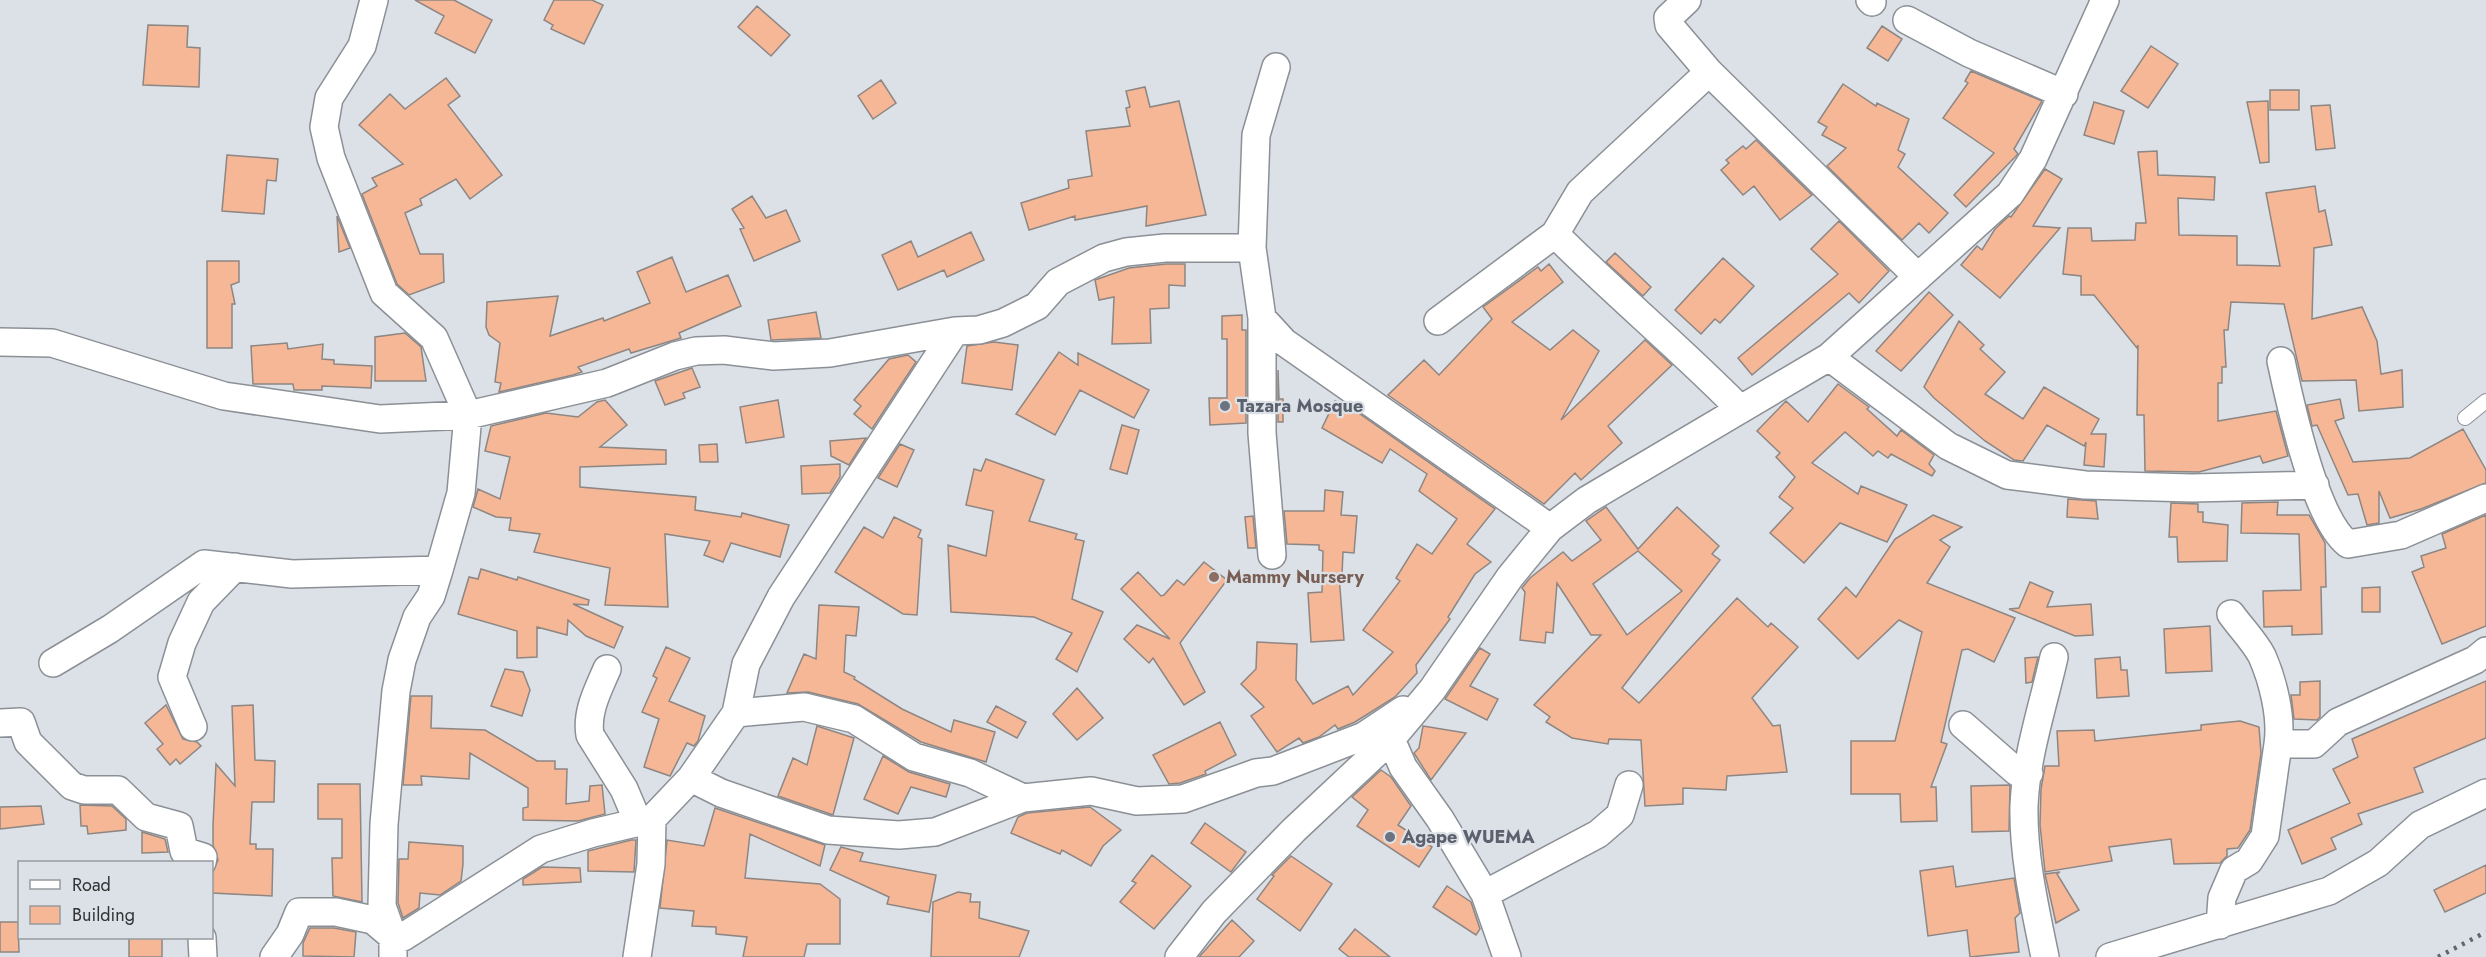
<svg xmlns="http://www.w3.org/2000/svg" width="2486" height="957" font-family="Jost,sans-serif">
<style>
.building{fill:#f6b797;stroke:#8d8683;stroke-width:1.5;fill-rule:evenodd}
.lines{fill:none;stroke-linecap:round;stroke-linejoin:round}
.lane-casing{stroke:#8b9096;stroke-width:16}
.street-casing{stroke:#8b9096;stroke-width:30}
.lane{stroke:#fff;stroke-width:14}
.street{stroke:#fff;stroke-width:27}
.rail{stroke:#63666a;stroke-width:4.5;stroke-dasharray:3 6;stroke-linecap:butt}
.worship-dot{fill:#6b7280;stroke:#dce1e7;stroke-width:2}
.education-dot{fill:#8d6e63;stroke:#dce1e7;stroke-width:2}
.labels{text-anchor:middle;stroke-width:4.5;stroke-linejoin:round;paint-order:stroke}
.worship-label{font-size:18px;font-weight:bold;fill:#5b616d;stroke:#dce1e7;text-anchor:start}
.education-label{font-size:18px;font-weight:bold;fill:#785e54;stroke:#dce1e7;text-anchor:start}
</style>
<rect width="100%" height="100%" fill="#dce1e7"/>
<path class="building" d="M415,0h39l38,20 -17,33 -40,-20 9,-17z
M554,0h38l11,5 -19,39 -33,-15 2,-4 -9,-5z
M757,6l33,29 -19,21 -33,-29z
M148,25l40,1 -1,21 13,1 -1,39 -56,-2z
M1882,26l20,13 -14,22 -21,-13z
M2151,46l27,18 -30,44 -27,-17z
M1971,71l71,30 -28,48 4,5 -52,53 -12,-12 40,-42 -51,-35 25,-35 -3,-2z
M446,78l14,18 -12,9 54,70 -32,24 -14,-20 -36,20 2,6 -17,8 15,41h23l1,28 -35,13 -12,-11 -35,-90 15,-8 -5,-8 31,-14 -44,-39 31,-31 15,15z
M881,80l15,23 -23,16 -15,-23z
M1843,84l33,22 1,-3 32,16 -11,31 7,4 -7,13 50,46 -19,20 -10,-10 -17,17 -75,-74 19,-18 -24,-13 5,-8 -9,-5z
M1145,87l5,20 29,-6 27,114 -60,11 1,-20 -72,14v-4l-46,14 -8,-27 48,-15 -1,-8 24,-4 -6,-45 44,-5 -4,-18 4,-1 -4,-16z
M2270,90h29v20h-29z
M2268,101l1,61 -9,1 -13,-61z
M2094,102l30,9 -10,33 -30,-9z
M2330,105l5,43 -19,2 -5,-44z
M1756,140l56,55 -32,25 -26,-34 -11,9 -22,-25 8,-7 -3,-3 17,-14 3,3z
M2157,151l1,24 57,2 -1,23 -36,-2 1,37 58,1v29l43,1 -14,-73 49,-7 4,26 6,-2 7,35 -18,3 -2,71 50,-12 15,34 4,33 21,-4 1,37 -44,4 -3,-31 -54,1 -18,-77 -53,-2 -3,28h-4l2,37h-4v16h-4v38l58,-10 12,45 -25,7 -3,-7 -61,16 -54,-1 -1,-56h-7l1,-70 -1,3 -43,-53h-13v-19l-18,-2 5,-46h23l1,13 43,-1 1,-17h10l-8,-71z
M227,155l51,4 -2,22 -9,-1 -3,34 -42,-3z
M2045,169l17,10 -29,47 27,2 -60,70 -39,-33 16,-19 5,4 13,-21 14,-13 2,1z
M752,196l14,22 20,-8 14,31 -46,20 -14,-32 4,-1 -12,-19z
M337,216l13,32 -11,4z
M1839,221l50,50 -30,32 -10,-10 -97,82 -14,-17 100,-84 -27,-25z
M971,232l13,28 -37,17 -3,-7 -46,20 -16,-35 29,-14 7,16z
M1615,253l36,34 -8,9 -37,-34z
M672,257l14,35 42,-17 13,31 -62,27 2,5 -50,15 -2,-4 -51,18 4,5 -9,3 -74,17 2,-9 -6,-1 5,-39 -11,-8 -3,-8 1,-25 71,-6 -8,40 53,-18 1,3 46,-18 -13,-31z
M1723,258l31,28 -34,37 -5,-4 -14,15 -26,-24z
M207,261h32v21l-8,3 4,19h-3v44h-25z
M1166,264h19v22l-16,-1v23l-19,1 1,34 -39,1 2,-47 -15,3 -4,-20 34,-12z
M1549,264l14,18 -51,40 38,28 23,-20 26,21 -38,69 84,-80 27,25 -64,61 14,17 -41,37 -6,-7 -31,31 -156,-109 36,-35 15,15 53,-56 -9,-12 55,-40 3,4z
M1929,292l24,23 -52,56 -25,-20z
M816,312l5,26 -50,2 -3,-20z
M1242,315v15h4v93l-36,2 -1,-27h18v-59h-5v-23z
M1959,321l25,24 -4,4 25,23 -20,22 38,25 21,-32 55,32 -8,15h15l-2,33 -20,-2 2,-23 -2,4 -37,-21 -24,36 -9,-1 -29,-19 -51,-43 -10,-11z
M405,333l16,14 5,34h-51v-44z
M994,342l24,3 -6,45 -50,-7 5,-37z
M287,343l1,6 35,-5 -1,15 12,1v4l38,2 -1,22 -49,-2v4h-28l-1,-6h-40l-2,-38z
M1059,352l19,13v-12l71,37 -15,28 -54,-28 -25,45 -39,-21z
M908,355l8,7 -44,67 -18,-15 7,-8 -7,-6 35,-41z
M692,368l8,19 -17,6 2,5 -20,7 -10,-24z
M1278,370l1,29h4v23h-5z
M1838,384l31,23 -2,2 30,27 4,-6 33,25 -5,9 6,7 -3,5 -41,-22 -3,4 -10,-7 -5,5 -28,-24 -33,31 46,31 3,-8 46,19 -20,37 -47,-19 -36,40 -34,-30 23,-25 -14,-11 16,-20 -19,-20 4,-4 -23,-22 29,-30 22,21z
M2340,399l4,19 -9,3 18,41 57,-4 53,-29 23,41v13l-65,26 -31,9 -11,-27v32l-12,2 -9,-31 -10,1 -31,-70 -5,1 -5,-21z
M605,400l22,25 -27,22 66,3v14l-86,3v20l116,10 -1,13 46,7 1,-4 47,12 -9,32 -49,-14 -8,19 -19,-7 6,-14 -45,-7 3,73 -63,-2 5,-37 -76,-16 6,-18 -31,-4 2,-12 -15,-1 -23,-10 5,-18 22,10 10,-42 -25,-6 6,-25 55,-13 32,4 19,-15z
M778,400l6,37 -38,6 -6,-36z
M1335,401l15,6 145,102 -28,35 24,18 -16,12 -27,43 2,2 -34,46 1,8 -22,24 -40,25 -17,7 -3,-4 -16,12 -16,6 -4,-5 -22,14 -26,-36 13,-9 -23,-23 15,-15 1,-27 40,2 -1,36 17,24 35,-18 5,9 40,-43 -30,-22 37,-49 -4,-3 21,-34 15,10 25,-35 -38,-28 8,-17 -37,-25 -8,14 -60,-35z
M1122,425l17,5 -12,44 -17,-5z
M866,438l-17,27 -18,-9 -1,-15z
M717,444l1,18h-18l-1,-17z
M900,444l14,6 -17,37 -19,-9z
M986,459l58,21 -15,41 48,13 -2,5 9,2 -12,58 31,13 -26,60 -21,-13 16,-26 -38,-16 -83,-5 -3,-67 38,11 7,-45 -27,-6 8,-36 7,2z
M840,464v13l-10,16 -28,1 -1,-28z
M1325,490l18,2 -2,23 16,1 -3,37 -11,-1 -1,23h-3l5,65 -33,2 -3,-49 14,-1 1,-41 -4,-1v-5l-32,-1 -3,-33h40z
M2068,499l28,2 2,18 -31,-2z
M2278,502l-1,13h32l16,28 1,44h-5l1,47 -30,1v-9l-28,1 -1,-36 38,-1 -2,-56 -58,-1 1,-30z
M2171,503l27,1v8h5v10l25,3 -1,36 -49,1 -1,-25h-8z
M1606,507l32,42 39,-42 42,39 -7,8 8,6 -98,128 17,15 98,-105 31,29 3,-4 27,24 -46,51 21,28 7,-1 7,47 -60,4 -1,14 -43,-2v16l-38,2 -4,-66 -32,-1 -1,5 -36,-6 -26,-16 4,-5 -16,-12 67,-70h-10l-34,-52 -4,50 -7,-1 -1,11 -25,-3 5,-48 -3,-4 8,-10 33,-26 9,9 29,-21 -15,-19zM1638,551l44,40 -55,44 -34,-51z
M1933,515l29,12 -22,13 10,7 -23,36 88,35 -21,44 -26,-13 -6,1 -21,92 6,2 -16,43h5l1,34 -36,1 -1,-28h-49v-53h44l27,-109 -23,-12 -41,39 -40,-40 28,-32 10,10 39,-58z
M2486,515v111l-44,18 -30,-72 12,-5 -3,-11 25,-8 -4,-14z
M1253,516l3,32h-8l-3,-31z
M894,517l27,13 -3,7 4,2 -5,76 -14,-1 -68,-42 29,-45 19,11z
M1204,562l23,18 -47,63 25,49 -21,13 -31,-47 -4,5 -25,-24 13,-14 33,14 -49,-50 17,-17 23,24 3,-1 13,-15 7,5z
M481,569l36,11 1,-3 71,23 -1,5 -15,-1 50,23 -9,21 -28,-12 -18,-16 -1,15 -30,-8v30l-20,1v-27l-59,-17 11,-37 9,2z
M2030,582l23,10 -6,15 44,-3 2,31 -18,1 -66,-27 10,-1z
M2380,587v25h-18v-24z
M819,605l40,2 -3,29 -10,-1 -2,37 11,5 -1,2 48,30 49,23 3,-12 41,12 -9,30 -65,-20 -63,-38 -50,-12 -21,1 17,-39 12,5z
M2210,626l2,45 -46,2 -2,-44z
M666,647l24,11 -21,43 36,15 -7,25 -4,5 -7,-3 -17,33 -26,-9 15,-48 -17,-7 15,-34 -4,-2z
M1480,648l10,6 -20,32 28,13 -11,21 -42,-21z
M2038,657l-6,25 -6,1 -1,-25z
M2120,657l1,13h6l2,26 -32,2 -2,-39z
M505,669l18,3 7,18 -8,26 -31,-10z
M2320,681v36l-3,3 -23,-1 -3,-24h9v-13z
M2486,681v57l-72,30 9,24 -65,22 4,10 -31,14 5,11 -34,15 -14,-34 62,-27 -17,-34 25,-12 -6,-18z
M1077,688l26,30 -26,22 -24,-26z
M411,696h21l-1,32 54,2 52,31h18v8h12l-1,35 23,-3 1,-15 12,-1 3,29 -27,7 -55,-1v-12l5,-1v-19l-58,-35 -1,26 -48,-3 1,9h-19z
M166,705l17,34 14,3 4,4 -21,18 -4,-5 -6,6 -13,-16 6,-5 -18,-21z
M253,705l2,55 20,1 -1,41h-22l-2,42h6v5h17l-1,47 -60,-3v-19l6,-14 -5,-15v-20l3,-61 19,22 -3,-80z
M996,706l30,16 -9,16 -30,-16z
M2240,721l19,6 2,26 -11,77 -12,18 -11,1v7l-7,7 -46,1 -3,-25 -62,8 3,14 -67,11 -5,-47 1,-36 4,-23h14l-2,-35 37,-1 1,11 106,-11v-5z
M1220,722l16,33 -31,16 1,3 -26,9 -11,1 -16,-29z
M817,726l37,12 -21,77 -55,-19 15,-38 14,7z
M1423,726l43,7 -35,47 -17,-27 5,-5z
M883,756l26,16 41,12 -4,13 -35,-10 -13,27 -34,-15z
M1381,770l10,7 20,29 -13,19 34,22 -13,20 -62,-41 11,-16 -16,-13z
M318,784h42l2,118 -29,-6 -1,-38h10v-39h-24z
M2010,785l-1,46 -37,1 -1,-46z
M80,805l32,1 14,13v11l-38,4 -1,-8h-6z
M41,806l3,18 -44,5v-22z
M1090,807l31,23 -18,16 -12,20 -29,-16 -2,4 -49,-21 7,-16 9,-4z
M715,808l110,37 -5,21 -70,-32 -5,44 75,6 20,15v45h-33l-3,13h-61l4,-20 -31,-3v-7l-24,-1 2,-15 -34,-3 7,-68 37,6z
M1205,823l41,29 -15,20 -40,-29z
M142,832l23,7 3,13 -26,1z
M631,840h5l-2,32 -46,-1v-20z
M409,842l54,4v18l-2,17 -21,14 -20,-2 -1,15 -16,10 -5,-15 1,-44h9z
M841,847l22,6 -3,8 76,14 -7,37 -42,-8 2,-7 -59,-27z
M1152,855l39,31 -37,43 -34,-27 16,-19 -4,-2z
M1291,856l41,28 -32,47 -43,-32 17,-23 -2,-1z
M2486,865v28l-41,19 -11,-22z
M1953,866l3,21 58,-9 6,35 -5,5 4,34 -49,5 -3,-27 -39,6 -8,-65z
M542,867l38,1 1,14 -58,3v-6z
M2060,872l-3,2 22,36 -23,13 -11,-49z
M1447,886l24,16 9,27 -4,6 -43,-28z
M958,892l13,2 -1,8h10l-1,16 50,13 -10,26h-88l2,-55z
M1232,920l22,21 -15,16h-40z
M0,922h18l1,30h-19z
M310,928h24l22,4 -2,25 -51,-1v-13z
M1355,929l35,28h-41l-10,-8z
M129,938h33v19h-33z"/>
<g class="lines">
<defs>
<path id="lane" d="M2465,418l21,-17"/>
<path id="street" d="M1870,0l2,2
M1907,20l62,33 95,41
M1709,72l209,205
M1555,234c60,60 125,114 184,174
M1262,318l22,24 266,186
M1438,321l117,-87 25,-42 129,-120 -40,-47 -1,-7 19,-18
M0,342l52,1 172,53 156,23 88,-4 139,-32 68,-27 21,-5 28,-1 50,6 56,-3 125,-22 24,-1 24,-7 34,-17 21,-24 46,-24 22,-6 39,-4h87
M1829,357l119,89 59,29 78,10 107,3 123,-3
M2281,361c9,42 34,158 67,183l53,-9 85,-37
M1272,555l-10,-122v-115l-10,-70 4,-113 20,-68
M439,570l-8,26 -14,21 -15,43 -6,31 -12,133 -2,82 11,31h10l138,-88 52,-16 59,-14
M2231,614c10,14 23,27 31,42 11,25 20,61 16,88
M53,663l57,-34 94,-65 88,10 147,-4 22,-77 7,-78 -34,-77 -50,-45 -53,-135 -7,-31 5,-29 33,-52 12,-46
M607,669c-9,21 -21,43 -17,66l34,54 14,33
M736,713l10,-49 35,-67 174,-266
M0,723l21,-1 7,20 44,44 12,4h34l28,27 33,9 5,25 19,6 -1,5
M1963,725l54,47 12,1
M193,727l-21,-50 10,-34 19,-41 34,-35
M1391,739l12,28 37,52 45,75 22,63
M1023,798l-53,-25 -56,-16 -60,-38 -50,-12 -68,6 -45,65 30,15 107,37 71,5 36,-3 88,-34 68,-7 46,10 46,-2 73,-26 17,-2 91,-35 39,-26
M1485,894l113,-60 22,-19 9,-30
M2220,925l2,-27 12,-28 15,-9 16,-25 13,-92h36l24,-22 137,-62 11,-9
M202,938l1,19
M274,957l16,-23 9,-22h37l37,8 20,17v20
M637,957l14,-93 1,-45 39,-41
M1179,957l35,-45 80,-82 97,-91 41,-49 78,-113 40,-49 37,-28 242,-143 181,-163 23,-35 72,-159
M2045,957c-10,-49 -22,-100 -21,-151 2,-50 19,-100 30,-149
M2110,957l219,-66 49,-28 42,-38 66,-32"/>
</defs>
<use href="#lane" class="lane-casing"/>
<use href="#street" class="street-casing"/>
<use href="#lane" class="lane"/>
<use href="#street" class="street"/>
<path class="rail" d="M2438,957l48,-25"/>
</g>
<g class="worship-dot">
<circle cx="1225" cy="406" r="6"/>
<circle cx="1390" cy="837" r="6"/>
</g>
<circle class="education-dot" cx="1214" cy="577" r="6"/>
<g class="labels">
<g class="worship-label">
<text x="1237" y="412">Tazara Mosque</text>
<text x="1402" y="843">Agape WUEMA</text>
</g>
<g class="education-label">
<text x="1226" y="583">Mammy Nursery</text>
</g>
</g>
<rect x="18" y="861" width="195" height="78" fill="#dce1e7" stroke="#979b9f" stroke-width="1.5"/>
<rect x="30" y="880" width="30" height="9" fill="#ffffff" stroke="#979b9f" stroke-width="1.5"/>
<text x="72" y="891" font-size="18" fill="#303234">Road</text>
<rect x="30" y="906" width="30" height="18" fill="#f6b797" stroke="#979b9f" stroke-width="1.5"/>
<text x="72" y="921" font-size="18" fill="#303234">Building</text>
</svg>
